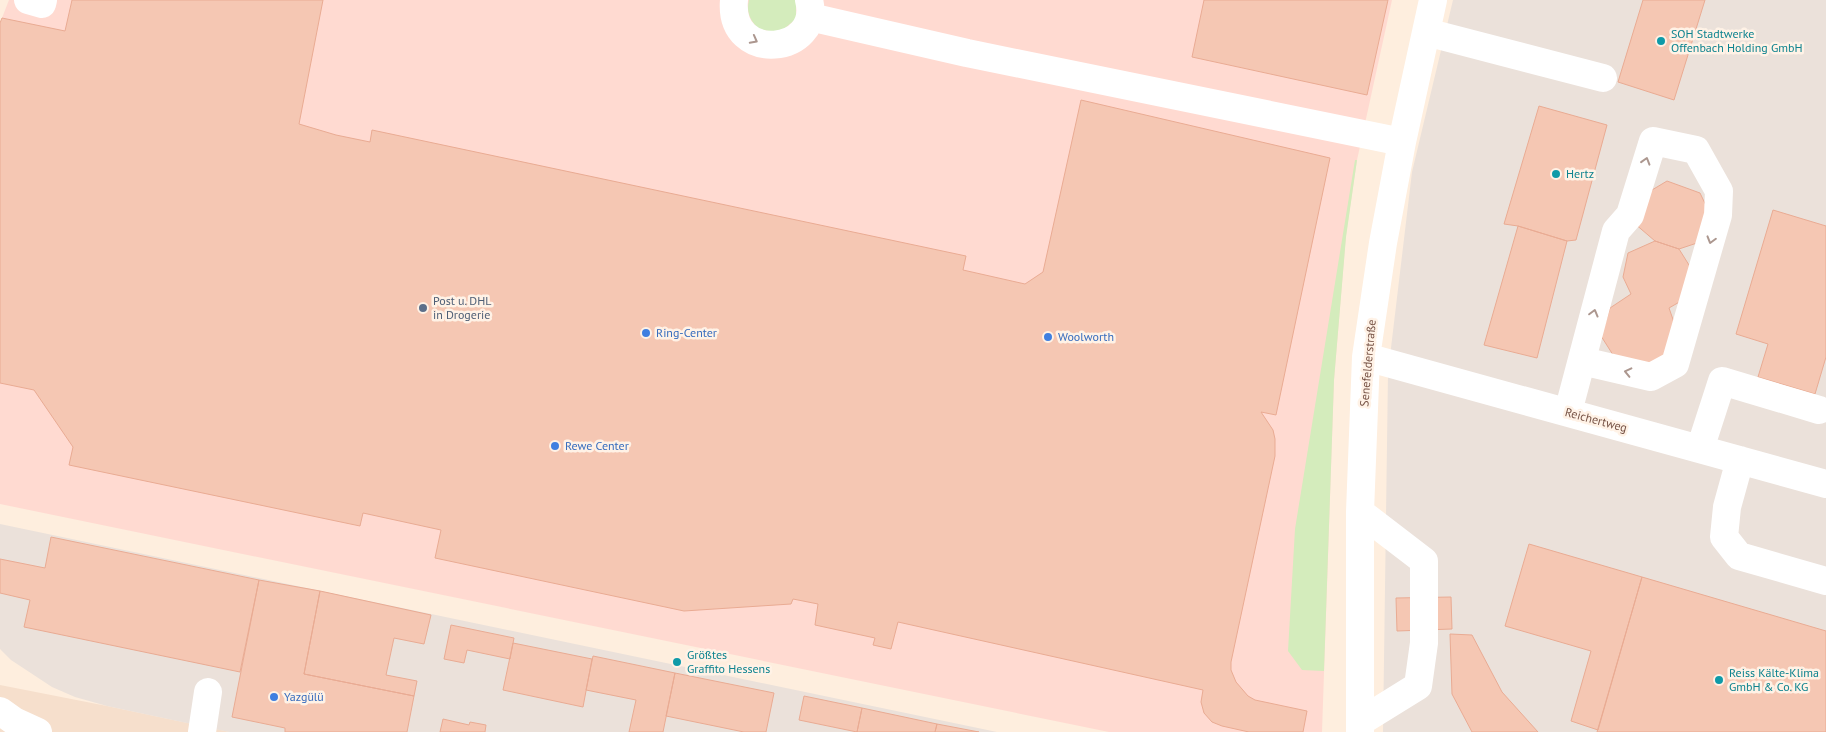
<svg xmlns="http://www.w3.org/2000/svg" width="1826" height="732" font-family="'PT Sans',sans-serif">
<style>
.residential{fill:#f6dfcc}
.commercial{fill:#ffdad1}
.industrial{fill:#ebe1da}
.green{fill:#d4ecbc}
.building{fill:#f5c7b3;stroke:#e9ab93}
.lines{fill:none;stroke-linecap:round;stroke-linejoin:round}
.minor{stroke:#fff;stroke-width:28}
.oneway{stroke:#ac978f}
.culture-dot{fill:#0f9aa8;stroke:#fff2e6;stroke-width:2}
.service-dot{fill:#5c6f8a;stroke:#fff2e6;stroke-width:2}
.shop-dot{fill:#3f7fe0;stroke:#fff2e6;stroke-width:2}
.labels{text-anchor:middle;stroke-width:5;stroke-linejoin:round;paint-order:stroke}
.culture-label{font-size:12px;fill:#0d838f;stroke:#fff2e6;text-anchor:start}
.service-label{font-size:12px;fill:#4e5e75;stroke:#fff2e6;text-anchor:start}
.shop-label{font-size:12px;fill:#366cbe;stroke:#fff2e6;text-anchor:start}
.street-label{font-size:12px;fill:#755144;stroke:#fff2e6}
</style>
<rect width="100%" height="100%" fill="#feeede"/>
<path class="residential" d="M0,685l107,21 123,26h-230z"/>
<path class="commercial" d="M9,0h1383l-35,160 -11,75 -12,145 -12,352h-213l-1109,-228v-481z"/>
<path class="industrial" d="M1453,0h373v732h-443l5,-359 24,-201z
M0,524l997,208h-768l-122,-26 -32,-9 -23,-10 -41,-27 -11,-11z"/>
<path class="green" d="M749,0h47v19l-17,14 -21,-4c-8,-10 -12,-16 -9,-29z
M1355,160h2l-11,77 -12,143 -10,291 -22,-1 -14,-19 7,-122z"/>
<path class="building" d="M72,0h251l-24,124 37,11 34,7 2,-12 594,126 -3,14 62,14 18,-12 38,-172 249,58 -54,257 -15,-3 12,18 2,9v17l-44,206v8l5,12 12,14 7,4 52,11 -4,21h-54l-27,-6 -10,-4 -8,-9 -3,-11 2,-12 -305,-68 -7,27 -18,-4 2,-7 -60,-13 3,-21 -25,-5 -2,5 -107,7 -249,-53 6,-28 -78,-17 -3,13 -291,-61 4,-18 -39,-57 -34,-7v-360l2,-5 63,13z
M1204,0h184l-21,95 -175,-38z
M1643,0h62l-31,100 -56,-18z
M1539,106l68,19 -31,115 -9,1 -49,-15 -14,-2z
M1667,181l33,12 12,25 -6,22 -27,9 -24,-8 -21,-18 8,-27z
M1773,210l53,16v131l-11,37 -57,-17 10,-33 -32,-10z
M1518,226l49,15 -30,117 -53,-13z
M1655,241l24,8 15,24 -6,24 -19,11 7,20 -9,30 -27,9 -25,-9 -14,-22 9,-28 21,-14 -8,-17 5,-24z
M51,537l208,43 -19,92 -216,-45 6,-27 -30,-7v-34l45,9z
M1529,544l113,33 -44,153 -27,-9 20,-70 -86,-25z
M1642,577l184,54v101h-229z
M259,580l61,11 -16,83 110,22 -7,36h-122v-4l-53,-11z
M320,591l111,24 -7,29 -30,-6 -8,37 31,6 -3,15 -110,-22z
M1451,597l1,32 -55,2 -1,-33z
M451,625l63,13 -4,21 -43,-9 -3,13 -20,-4z
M1450,634l22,1 30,57 36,40h-66l-20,-38z
M513,643l79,16 -9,48 -80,-17z
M593,656l82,17 -12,59h-34l7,-32 -50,-10z
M675,673l99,20 -8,39h-22l-78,-16z
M804,696l58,12 -5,24 -58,-12z
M862,708l75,16 -2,8h-78z
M443,719l26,6 1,-3 16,3 -1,7h-45z
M937,724l42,8h-44z"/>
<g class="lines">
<path class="minor" d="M28,0l14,4 1,-4
M734,0c-6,65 89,54 75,0
M810,17l157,36 435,89
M1426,32l177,46
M1366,357l460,127
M1568,412l48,-181 14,-16 23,-74 43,9 23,41 -1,24 -43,149 -24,13 -69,-16
M1700,449l22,-68 97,29
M1740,460l-13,47 -3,30 15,19 87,25
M1360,512l64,49v82l-6,43 -58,36
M0,711l14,10 24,11
M202,732l6,-40
M1360,732v-220l6,-155 17,-114 19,-101 31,-142"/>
</g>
<defs><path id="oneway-chevron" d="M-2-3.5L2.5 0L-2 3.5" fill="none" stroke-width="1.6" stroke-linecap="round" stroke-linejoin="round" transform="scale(1.25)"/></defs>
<g class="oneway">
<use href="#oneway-chevron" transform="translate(754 40) rotate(28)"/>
<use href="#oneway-chevron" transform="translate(1646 161) rotate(-73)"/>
<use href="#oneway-chevron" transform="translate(1711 240) rotate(106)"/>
<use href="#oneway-chevron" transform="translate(1594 313) rotate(-75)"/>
<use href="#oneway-chevron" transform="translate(1628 372) rotate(-167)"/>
</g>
<g class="culture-dot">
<circle cx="1661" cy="41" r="5"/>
<circle cx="1556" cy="174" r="5"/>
<circle cx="677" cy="662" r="5"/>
<circle cx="1719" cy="680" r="5"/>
</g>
<circle class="service-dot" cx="423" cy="308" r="5"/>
<g class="shop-dot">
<circle cx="646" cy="333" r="5"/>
<circle cx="1048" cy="337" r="5"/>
<circle cx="555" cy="446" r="5"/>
<circle cx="274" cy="697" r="5"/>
</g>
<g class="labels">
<g class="culture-label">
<text x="1671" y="38">SOH Stadtwerke<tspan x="1671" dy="14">Offenbach Holding GmbH</tspan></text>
<text x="1566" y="178">Hertz</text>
<text x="687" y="659">Größtes<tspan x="687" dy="14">Graffito Hessens</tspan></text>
<text x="1729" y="677">Reiss Kälte-Klima<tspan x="1729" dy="14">GmbH &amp; Co. KG</tspan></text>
</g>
<g class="service-label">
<text x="433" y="305">Post u. DHL<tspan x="433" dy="14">in Drogerie</tspan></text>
</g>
<g class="shop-label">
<text x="656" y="337">Ring-Center</text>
<text x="1058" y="341">Woolworth</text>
<text x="565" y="450">Rewe Center</text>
<text x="284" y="701">Yazgülü</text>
</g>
<g class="street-label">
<text transform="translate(1368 363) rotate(-85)" y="4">Senefelderstraße</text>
<text transform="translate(1596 420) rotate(15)" y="4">Reichertweg</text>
</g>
</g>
</svg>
